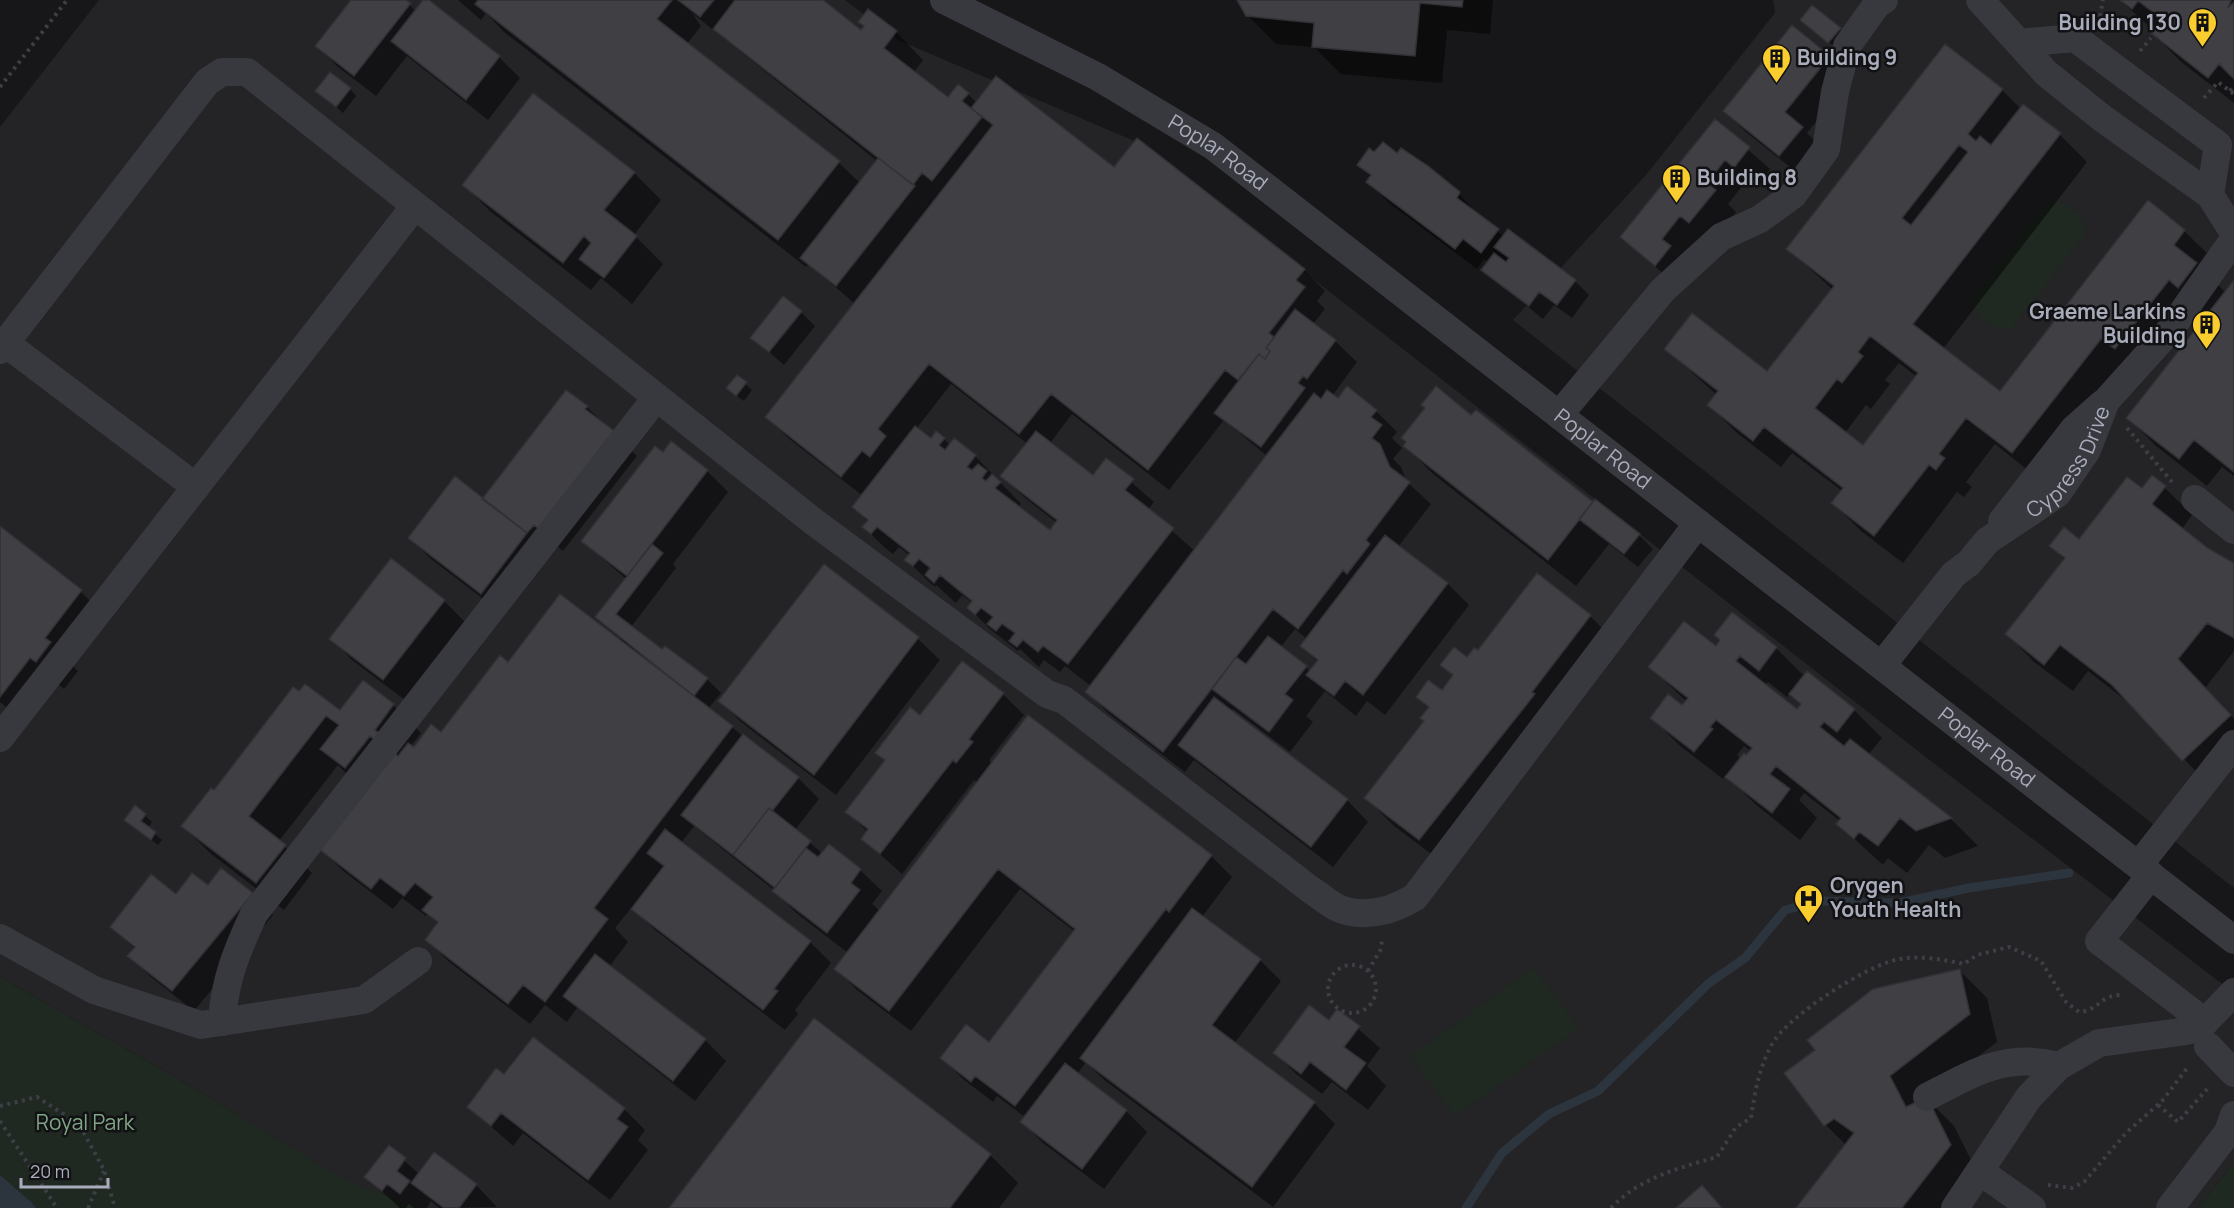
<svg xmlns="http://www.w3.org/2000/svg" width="2234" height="1208" font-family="Manrope,sans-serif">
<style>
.built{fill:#242326}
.green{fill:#1f2821}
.water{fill:#2c343e}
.shadow{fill:#0007;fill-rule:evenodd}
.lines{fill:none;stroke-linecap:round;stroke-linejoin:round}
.stream{stroke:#2c343e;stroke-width:9}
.building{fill:#3f3f44;stroke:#323136;stroke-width:1.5;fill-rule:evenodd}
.path{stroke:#3e3f46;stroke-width:4;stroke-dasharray:3 4.5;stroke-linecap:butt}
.minor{stroke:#38383f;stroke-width:28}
.labels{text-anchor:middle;stroke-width:5;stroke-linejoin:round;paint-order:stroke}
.poi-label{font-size:21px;font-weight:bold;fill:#a9acba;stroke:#121214;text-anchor:start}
.street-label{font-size:21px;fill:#a9acba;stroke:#121214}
.park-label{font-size:21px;fill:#7fa686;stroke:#121214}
</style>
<rect width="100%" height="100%" fill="#171719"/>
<path class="built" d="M99,0h746l53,40 241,103 788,615 307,235v169l-36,46h-1786l-70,-29 -165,-101 -177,-101v-850z
M1773,0h461v888l-721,-568 132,-144 130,-163z"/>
<path class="green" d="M2048,202c21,-2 34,11 39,30l-76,97c-19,2 -39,-12 -39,-31z
M1534,967l45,61 -124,89 -45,-61z
M0,977l177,101 165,100 73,30h-415z
M2234,1162v46h-36z"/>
<path class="water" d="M0,1175l32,28 4,5h-36z"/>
<path class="shadow" d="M352,0h52l12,11 11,-11 72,57 21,21 -32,42 -81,-64 -31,40 -38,-29 -21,-21z
M458,0h362l41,32h35l27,28 -9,12 34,27 20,-5 9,9 137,66 190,101 21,21 -8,10 8,8 -12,15 22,17 22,21 -25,34 6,4 38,11 21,21 -5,6 10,10 -9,11 8,8 6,15 24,22 -33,43 50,37 21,21 -84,110 -18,-14 -11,15 -31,-25 -19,25 7,6 -23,30 -57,-43 -2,3 116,88 21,22 -35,45 -139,-107 -9,12 -77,-59 -21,-21 4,-6 -26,-20 -5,6 -16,-12 -5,7 -19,-18 -2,2 -28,-22 -21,-21 3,-5 -10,-8 -6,8 -20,-18 -1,2 -7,-6 -22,-22 3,-4 -10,-8 -6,7 -8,-6 -21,-21 4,-5 -14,-15 9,-11 -75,-58 -21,-21 88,-113 -46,-40 -3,3 -302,-235 -18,-19 -5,7zM692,13l185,148 -17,22 -21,-20 -152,-119 14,-18zM951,384l77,60 -26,32 22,21 33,26 -7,10 -32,-25 3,-4 -46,-48 -20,-16 -5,5 -6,-6 -13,1 -15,-11zM1072,414l97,76 55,-70 43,36 -72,95 -47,-41 6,-8 -48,-42 -13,17 -43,-34zM1295,629l12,10 -5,7 16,16 -8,9 -30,-23z
M1239,0h254l-3,34 -43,-4 -5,53 -101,-9 -27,-27 -38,-3 -29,-29z
M2120,0h114v103l-54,-42 -27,-28 1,-2z
M1809,26l31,3 6,6 -10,13z
M1792,27l58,51 -43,55 16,16 -22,27 -55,-44 -21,-21z
M350,89l6,7 -13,17 -19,-16z
M2002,90l19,19 39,26 27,27 -144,187 57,44 184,-162 28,27 -9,12 23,23 8,-11v194l-12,-9 -15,19 -51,-40 -28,-28 80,-102 -11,-9 -157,173 -45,-36 -29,38 6,5 -8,10 -7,-5 -54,71 -42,-32 -28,-28 9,-12 -50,-38 -11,14 -44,-34 -28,-28 8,-10 -51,-46 102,24 65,-83 -45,-41zM1899,363l18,14 -54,70 -18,-14 21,-28 5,4 19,-25 -5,-4z
M1715,121l55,48 -14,19 -9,-8 -19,24 8,8 -59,74 -55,-49z
M1401,150l58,44 20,22 25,21 71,44 14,14 -17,23 -18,-13 -11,14 -60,-49 6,-8 -5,-3 -7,10 -88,-66 -21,-21 3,-5 -12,-12 16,-10h23z
M634,173l27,27 -27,35 29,29 -31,40 -31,-26 -10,12 -100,-78 -27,-27z
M801,312l14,14 -31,39 -32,-28z
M737,377l15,13 -8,11 -9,-6z
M587,407l50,49 -74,95 -7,-6 -53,69 -72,-55 -21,-21 73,-39z
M672,444l35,27 21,21 -55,72 3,4 -45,59 31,24 45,28 14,14 -13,16 90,69 21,21 -24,31 28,24 6,-8 31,24 22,21 -10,13 8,7 98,-128 -4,-3 -72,94 -39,-35 5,-7 -21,-20 39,-50 -9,-9 44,-36 82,-23 21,21 -35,45 3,4 219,92 21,21 -30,40 58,43 21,21 -47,63 80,59 21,21 -62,83 -170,-128 -17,-17 -9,12 49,37 21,21 -43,57 -61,-46 -21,-21 3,-5 -28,-21 -4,6 -30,-23 -21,-21 47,-14 86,-112 -55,-43 -109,142 -54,-41 -21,-21 12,-16 -53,-41 -20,-21 -81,-65 -13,17 129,99 21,21 -36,47 3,4 -13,16 -130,-100 -23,-23 -17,21 13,14 -19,25 96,73 21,21 -31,40 -118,-93 -10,14 -22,-17 -15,19 -82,-63 -21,-21 12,-16 -11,-11 -2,3 -24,-18 -9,11 -51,-39 -21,-21 29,-72 -12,-12 -59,76 33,32 -28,37 -73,-56 -28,-28 31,-34 79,-103 47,23 53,-7 28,28 -11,14 4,2 27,-15 67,-70 111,-23 2,-2 -24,-22 29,-38 -43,-38z
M1405,446l188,58 46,31 14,14 -15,18 -29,-23 -33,42 -143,-112z
M2165,488l27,27 -10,14 26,21 26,15v86l-29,37 29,31v47l-23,21 -77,-80 -46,-36 -15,20 -39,-29 -27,-28 58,-74 -14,-14 28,-5 63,-51z
M0,528l81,64 28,27 -36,47 5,5 -14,18 -5,-4 -31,39 -28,-22z
M391,560l53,41 21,21 -60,78 -53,-40 -21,-22z
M824,566l94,73 22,21 -104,135 -95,-73 -21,-21z
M1537,575l53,41 28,28 -171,222 -53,-40 -28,-28 59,-77 5,-13 -12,-12 24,-4 12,-16 -12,-11 25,-6 11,-7z
M1716,648h60l29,29 2,-4 47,37 28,28 -14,17 83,64 27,27 -33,12 -16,-13 -22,28 -19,-15 -5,7 -45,-41 2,-3 -36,-28 -5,7 18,18 -17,22 -45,-36 -29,-29 -3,4 -44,-34 -27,-27 31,-10 4,-6 -37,-35zM1768,682l19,15 3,-4 13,12 -5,6 -33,-25zM1744,746l7,5 -10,8 -4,-4z
M135,807l17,15 -4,6 14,12 -4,5 -32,-25z
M208,887l44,7 21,21 -79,96 -43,-34 -22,-21 6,-7 -23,-22 64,-31z
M1959,970l28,28 10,44 -72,55 29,29 24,48 -26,34h-154l48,-63 -20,-20 -9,-75z
M1338,1011l42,37 -13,18 19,20 -18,24 -36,-28 -10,12 -26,-20 -21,-21 54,-31z
M814,1020l176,135 28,28 -19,25h-328z
M504,1076l120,33 21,21 -7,10 10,10 -38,50 -87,-67 -10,13 -44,-39z
M389,1147l30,27 57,11 21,22 -58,1 -8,-7 -4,7h-13l-5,-4 -3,4h-6l-34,-31z"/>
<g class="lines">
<path class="stream" d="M1466,1208l36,-55 47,-39 49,-23 111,-108 36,-25 40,-48 34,-9 80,2 70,-15 100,-15"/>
</g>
<path class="building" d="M351,0h55l5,3 -57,73 -39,-30z
M423,0h6l71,56 -34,44 -75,-59z
M478,0h194l-15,19 183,142 -62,79 -303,-236z
M678,0h36l-14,17z
M735,0h88l38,30 3,-4 -6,-4 10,-13 29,22 -13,17 64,49 10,-13 11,9 -7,8 20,16 -50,64 -10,-8 -9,12 -200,-156z
M1237,0h226l-1,7 -42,-4 -5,53 -103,-9 2,-24 -68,-7z
M2120,0h111l-3,8 6,-6v77l-15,-15 -11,14 -57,-45 11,-14 -24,-18 -6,8z
M1812,5l29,23 -13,15 -28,-23z
M1792,25l38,31 -45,56 18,15 -24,29 -56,-45z
M1945,44l58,45 -35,45 8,7 4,-5 11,9 32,-41 38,29 -148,191 87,67 148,-191 37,30 -11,15 23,18 -19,25 -9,-8 -54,69 -14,-10 -89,114 -46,-35 -27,36 6,4 -9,12 -7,-5 -55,71 -43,-33 12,-15 -79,-61 -11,14 -46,-36 11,-14 -54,-42 28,-36 75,58 67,-85 -48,-37zM1959,145l9,7 -57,73 -9,-7zM1870,336l48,37 -55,72 -48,-37 22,-29 5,4 21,-27 -5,-4z
M330,72l21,16 -15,19 -21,-16z
M996,76l118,91 23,-29 168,131 -9,11 9,7 -36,46 5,4 -8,11 4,3 -5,8 -6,-5 -21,26 -13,-10 -77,100 -97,-76 -32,40 -90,-70 -51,65 8,7 -16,21 -8,-6 -21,26 -76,-60 228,-292 -22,-17z
M533,93l102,79 -31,38 33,26 -33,42 -25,-19 12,-16 -7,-7 -21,27 -101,-78z
M1715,119l35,28 -16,21 -9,-8 -18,23 9,7 -27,33 -9,-7 -18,23 9,7 -16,20 -35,-29z
M1383,142l14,11 4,-5 27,18 32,26 -3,6 42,31 -18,24 -18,-14 -8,10 -89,-67 5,-7 -14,-10 12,-17 5,4z
M878,158l37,28 -79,100 -36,-28z
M1508,229l68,51 -19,25 -18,-13 -10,14 -48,-36 13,-17 12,9 3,-4 -15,-11z
M2234,280v192l-40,-32 -15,19 -53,-41z
M783,296l19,15 -33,41 -19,-14z
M1295,309l41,31 -29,39 -4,-3 -5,7 7,5 -44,59 -47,-34 45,-59 6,5 5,-8 -4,-3z
M737,375l10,7 -11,14 -10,-8z
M1347,386l30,24 -6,7 11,8 -10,13 8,6 10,23 20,15 -44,58 4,4 -23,30 -4,-4 -45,59 -25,-20 -110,143 -78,-60 229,-299 7,6 6,-9 11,8z
M1436,386l35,29 5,-5 117,92 -45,58 -145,-114 3,-4 -5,-4 24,-30 -4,-3z
M566,390l22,16 -3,3 32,24 -76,98 -7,-6 -7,8 -45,-34z
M915,426l16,12 5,-7 9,7 -6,7 6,5 9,-12 22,17 -9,12 5,3 6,-6 9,7 -5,7 4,3 6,-7 9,8 -6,6 55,42 7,-10 -57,-44 36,-45 57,44 13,-17 28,21 -9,11 49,38 -106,136 -25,-18 -5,6 -15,-12 -6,7 -8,-6 6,-8 -13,-9 -6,7 -9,-7 6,-7 -12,-9 -6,7 -8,-7 5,-7 -32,-26 -6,8 -9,-8 5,-7 -11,-9 -6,7 -9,-6 6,-7 -33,-26 -6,7 -9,-7 6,-7 -16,-13z
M671,441l37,29 -81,106 -46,-35 74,-95 8,6z
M2152,475l14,11 -14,18 57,45 25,14v75l-27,-15 -29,36 53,56 -49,46 -70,-76 -52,-40 -16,20 -39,-31 60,-76 -16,-12 15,-19 15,12 48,-62 15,11z
M455,476l72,57 -46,61 -73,-56z
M1595,499l45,35 -16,20 -45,-35z
M0,526l82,64 -37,48 6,4 -15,20 -6,-4 -30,39z
M1385,535l63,48 -85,112 -18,-14 -11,15 -28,-21 12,-15 -18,-14z
M652,544l11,9 -47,61 46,35 3,-3 43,32 -14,18 -99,-79z
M391,558l54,42 -62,80 -54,-41z
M824,564l95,73 -105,138 -96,-74z
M1537,573l54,42 -59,77 3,2 -116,146 -55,-42 60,-77 -4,-3 9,-11 -13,-10 12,-17 14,10 11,-15 -13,-10 14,-18 13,10 7,-9 4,2z
M560,594l173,132 -139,182 14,11 -63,83 -22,-17 -15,19 -83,-64 13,-18 -16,-12 11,-13 -18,-14 -11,13 -24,-18 -9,11 -52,-40 74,-97 5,4 10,-13 6,4 17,-23 10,8 59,-77 8,7z
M1732,612l45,35 -18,24 -19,-15 -4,5 61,48 4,-5 -12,-10 18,-23 48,38 -18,23 -13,-10 -4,5 24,19 6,-7 102,79 -36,13 -16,-13 -22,28 -19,-14 -5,7 -18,-15 5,-6 -65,-52 -6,8 20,15 -18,24 -47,-36 19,-24 2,2 6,-7 -36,-28 -6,7 3,2 -19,23 -44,-34 18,-24 14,11 6,-7 -40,-31 36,-46 32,25 4,-6 -6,-5z
M1268,636l39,30 -22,28 8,6 -24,32 -57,-43 24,-32 10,7z
M962,661l42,32 -35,46 4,3 -17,21 -3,-3 -73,94 -19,-15 7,-10 -23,-17 40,-52 -10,-7 35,-46 10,8z
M363,680l31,24 -19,26 4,3 -5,6 -4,-3 -25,32 -25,-19 19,-24 -13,-9 -77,100 37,29 -30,38 -75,-57 30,-38 3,2 79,-103 6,4 6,-7 35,26z
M1214,697l134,102 -37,48 -133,-102z
M1028,715l184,140 -43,57 -3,-3 -151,197 -40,-30 -4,6 -31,-24 26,-34 23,18 86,-113 -77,-60 -109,142 -55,-42z
M743,734l56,43 -27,34 -3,-3 -36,47 -52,-40z
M135,805l11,9 -5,7 15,11 -5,8 -27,-20z
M769,808l42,33 -36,47 -42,-33z
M665,829l146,112 -37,48 4,2 -15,19 -132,-101 33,-43 -17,-13z
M829,844l32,25 -10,14 9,7 -33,43 -55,-42 34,-43 12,9z
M221,868l32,25 -81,98 -45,-35 8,-9 -25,-20 41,-53 25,20 16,-21 16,12z
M1192,908l69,51 -49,66 103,77 -63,85 -172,-129z
M595,954l111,85 -33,42 -110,-85z
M1960,969l10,45 -80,62 16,31 21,-10 24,48 -49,63h-106l58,-75 -20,-14 -10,7 -40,-53 31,-23 -8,-10 66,-51z
M1309,1005l20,15 8,-11 23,17 -16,21 22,16 -20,27 -36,-28 -9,12 -28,-21z
M814,1018l177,136 -41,54h-281z
M533,1037l92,71 -8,11 11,8 -40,53 -87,-67 -10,13 -24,-19 29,-39 8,6z
M1065,1063l62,47 -45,59 -62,-47z
M389,1145l17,13 -9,13 13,10 -10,13 -13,-10 -5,7 -18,-14z
M434,1152l43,32 -18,24h-15l-33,-25z
M1702,1185l20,23h-46z"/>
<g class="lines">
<path class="path" d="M2103,23l-3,-7 3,-16
M2140,51l11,-13
M0,87l67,-87
M2230,91l4,-6
M2204,98l14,-16 16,12
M2127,428l45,54
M1328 989a24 24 0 1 1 48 0a24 24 0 1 1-48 0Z
M1368,971l13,-22 1,-9
M2158,1105l20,17 30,-34
M0,1106l37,-9 42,27 25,46 11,38
M0,1121l57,87
M2048,1185l24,3 12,-6 42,-49 36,-32 26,-34
M88,1208l16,-37
M1611,1208c28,-30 68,-40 106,-51l19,-30 15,-9c4,-27 8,-50 21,-74 16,-28 96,-80 128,-85 20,-4 45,1 64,5l13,-9 32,-8 32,14 25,41 13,10c19,-1 22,-18 43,-17"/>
<g class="minor">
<path id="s1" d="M944,0l154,77 115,69 1021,794"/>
<path d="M1980,0l66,73 56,45 108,77 24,38"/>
<path d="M2019,43l56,-5 143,107 -8,50"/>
<path d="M5,343l191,144"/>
<path d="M0,350l207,-268 15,-10h25l567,450 233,172 17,6 247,190c10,6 21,17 32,20 25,8 51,0 72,-13l283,-374"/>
<path d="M1559,415l104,-125 58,-53 39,-18 33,-24 33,-46 9,-57 12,-46 30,-42 7,-4"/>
<path d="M2195,499l39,31"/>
<path d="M2002,521l72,-92 28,-25"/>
<path id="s2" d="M1882,665l72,-91 15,-11 18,-22 70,-47 30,-44 19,-49 64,-71 64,-91"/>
<path d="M0,738l414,-531"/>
<path d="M2139,865l95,-121"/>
<path d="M2151,875l-52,66 106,81"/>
<path d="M0,938l94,52 107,35 163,-25 54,-39"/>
<path d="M222,1022c2,-40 15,-72 32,-108l402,-516"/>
<path d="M2208,1046l26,27"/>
<path d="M1927,1097c46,-24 79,-45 132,-31"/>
<path d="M1981,1172l51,36"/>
<path d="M1955,1208l74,-111 30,-31 40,-23 88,-12 18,-9 29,-30"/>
<path d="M2170,1208l58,-76 6,-17"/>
</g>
</g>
<defs>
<symbol id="building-pin" viewBox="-11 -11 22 30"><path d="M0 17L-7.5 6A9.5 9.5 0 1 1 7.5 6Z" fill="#facd2e" stroke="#121214"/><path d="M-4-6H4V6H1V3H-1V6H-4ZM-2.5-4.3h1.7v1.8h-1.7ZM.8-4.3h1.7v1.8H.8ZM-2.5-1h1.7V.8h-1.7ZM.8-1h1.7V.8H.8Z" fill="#111"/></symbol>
<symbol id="hospital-pin" viewBox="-11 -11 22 30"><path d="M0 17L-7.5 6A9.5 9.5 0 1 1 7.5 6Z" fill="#facd2e" stroke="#121214"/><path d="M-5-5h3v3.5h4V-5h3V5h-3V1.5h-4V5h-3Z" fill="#111"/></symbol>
</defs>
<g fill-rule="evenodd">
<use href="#building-pin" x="2186" y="6" width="33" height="45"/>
<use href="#building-pin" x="1760" y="42" width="33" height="45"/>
<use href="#building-pin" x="1660" y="162" width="33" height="45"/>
<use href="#building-pin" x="2190" y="308" width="33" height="45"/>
<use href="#hospital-pin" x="1792" y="882" width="33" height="45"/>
</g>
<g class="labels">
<g class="poi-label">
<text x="2181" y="30" text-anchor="end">Building 130</text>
<text x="1797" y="65">Building 9</text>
<text x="1697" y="185">Building 8</text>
<text x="2186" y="319" text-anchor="end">Graeme Larkins<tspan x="2186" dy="24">Building</tspan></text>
<text x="1830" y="893">Orygen<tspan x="1830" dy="24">Youth Health</tspan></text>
</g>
<g class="street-label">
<text dy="7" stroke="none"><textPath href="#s1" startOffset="314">Poplar Road</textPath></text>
<text dy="7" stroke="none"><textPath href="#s1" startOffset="800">Poplar Road</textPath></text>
<text dy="7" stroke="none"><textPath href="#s2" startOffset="280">Cypress Drive</textPath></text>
<text dy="7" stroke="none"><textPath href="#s1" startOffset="1286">Poplar Road</textPath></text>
</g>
<g class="park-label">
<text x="85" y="1130">Royal Park</text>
</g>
</g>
<path d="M21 1178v9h87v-9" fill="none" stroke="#a9acba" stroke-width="3"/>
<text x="30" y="1178" font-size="18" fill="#a9acba" stroke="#121214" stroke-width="4.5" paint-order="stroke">20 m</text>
</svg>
